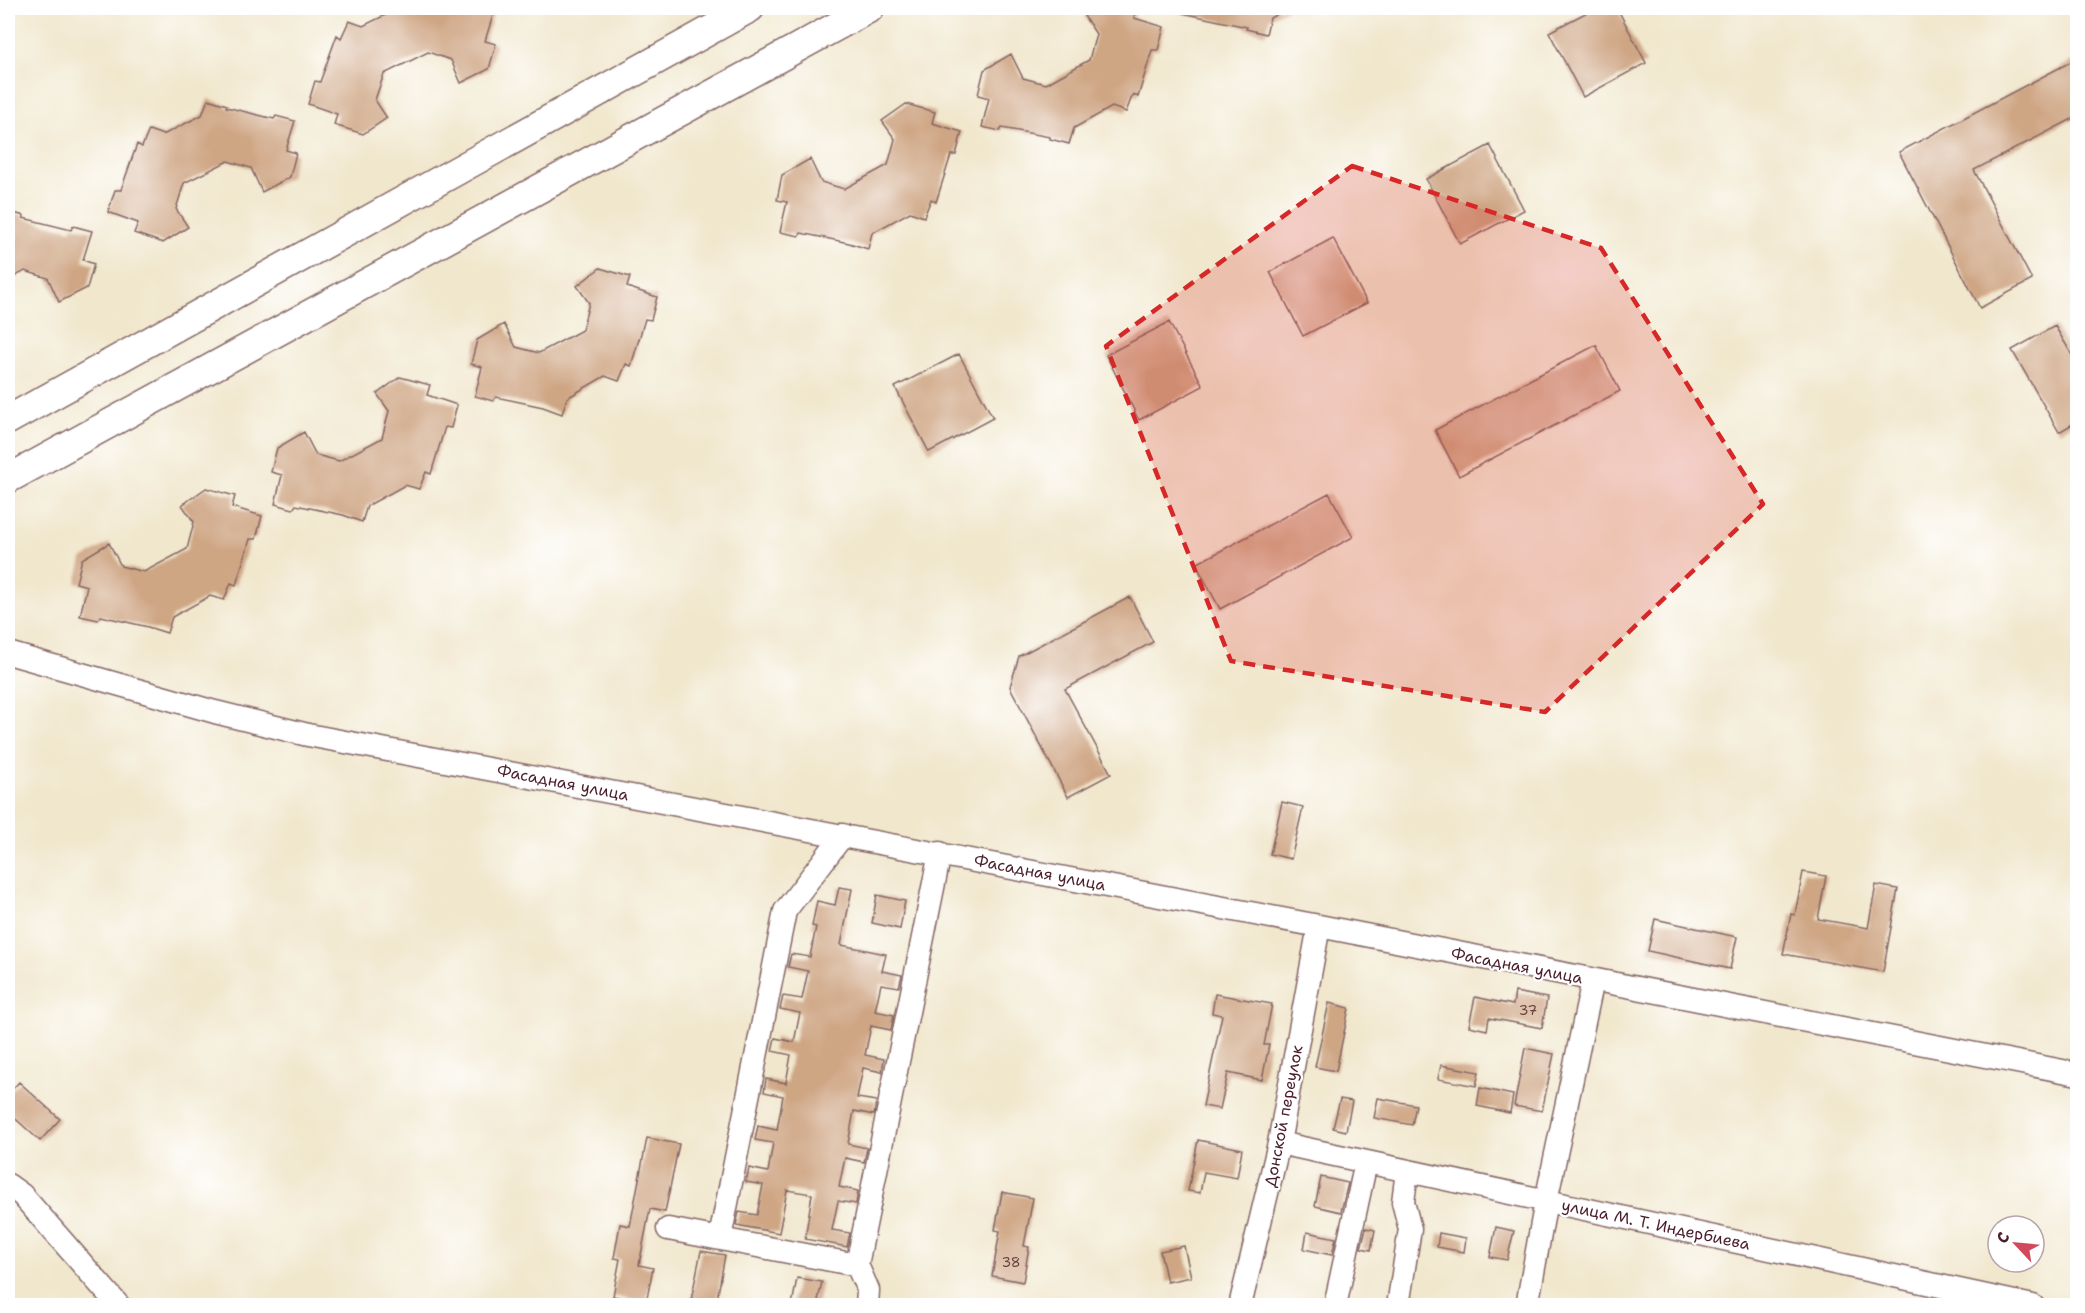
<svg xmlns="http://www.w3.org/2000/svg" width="2085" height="1313" font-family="'Shantell Sans',sans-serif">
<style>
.building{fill:#cfa684}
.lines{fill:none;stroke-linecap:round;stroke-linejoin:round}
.minor-casing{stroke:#846564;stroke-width:25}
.major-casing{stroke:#846564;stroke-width:31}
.minor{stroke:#fff;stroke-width:22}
.major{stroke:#fff;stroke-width:28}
.marked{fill:#d62828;fill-opacity:0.2;stroke:#d62828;stroke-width:4.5;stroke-dasharray:12 8;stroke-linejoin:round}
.labels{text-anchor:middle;stroke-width:4.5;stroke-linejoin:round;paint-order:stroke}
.number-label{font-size:14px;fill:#6b4141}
.street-label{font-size:16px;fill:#4a1f2b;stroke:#fff}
</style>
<rect width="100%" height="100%" fill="#fff"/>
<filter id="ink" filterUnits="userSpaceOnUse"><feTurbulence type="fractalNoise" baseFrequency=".0167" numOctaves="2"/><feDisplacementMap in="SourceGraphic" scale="12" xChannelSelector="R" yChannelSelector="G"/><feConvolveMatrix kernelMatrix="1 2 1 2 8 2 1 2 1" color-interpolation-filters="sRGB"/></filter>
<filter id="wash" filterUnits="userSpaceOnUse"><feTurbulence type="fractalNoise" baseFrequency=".008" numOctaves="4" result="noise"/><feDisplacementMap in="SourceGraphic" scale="24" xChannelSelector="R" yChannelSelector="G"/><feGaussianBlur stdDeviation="1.35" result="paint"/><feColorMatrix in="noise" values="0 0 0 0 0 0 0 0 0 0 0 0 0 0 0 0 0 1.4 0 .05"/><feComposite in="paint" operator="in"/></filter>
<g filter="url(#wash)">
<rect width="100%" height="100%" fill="#f1e7cd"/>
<g id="blocks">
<path class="building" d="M400,8h62l11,2 5,-2 16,4 -9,29 11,3 -7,25 -28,14 -10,-23 -23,-8 -44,22 -9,26 12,18 -24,16 -29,-9 3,-11 -29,-10 7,-23 5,1 17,-47 4,3 8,-17 14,5z
M1096,8h40l-2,10 30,9 -6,23h-6l-14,47 -5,-3 -7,18 -14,-5 -38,21 -5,16 -19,-5v-2l-48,-9 -2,3 -18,-4 7,-29 -11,-3 6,-25 27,-16 12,24 23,6 43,-24 7,-26 -12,-18z
M1182,8h107l-19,10 -4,16 -20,-5 1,-2 -65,-14z
M1595,8h22l29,55 -63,34 -34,-65z
M2078,58v58l-104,54 58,110 -52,28 -81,-156z
M208,99l19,6 -1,2 48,12 2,-3 19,5 -9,29 10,3 -6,24 -28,15 -11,-24 -23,-7 -44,22 -8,26 12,18 -25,16 -29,-10 4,-10 -30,-11 7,-22h6l16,-46 5,3 7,-17 14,5 39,-20z
M906,104l29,8 -3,11 30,9 -6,23h-5l-15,47 -5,-3 -7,18 -14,-5 -38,21 -4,16 -19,-6 -48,-10 -2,3 -19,-4 7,-30 -10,-2 5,-25 28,-16 11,23 23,7 44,-24 7,-26 -13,-18z
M1490,145l34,65 -64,34 -34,-65z
M8,211l16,5 -1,2 48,12 2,-4 19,5 -9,29 11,4 -7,24 -28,14 -11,-24 -23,-7 -17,9z
M1333,238l34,65 -64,33 -33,-64z
M600,268l30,9 -3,10 30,10 -6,23 -6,-1 -14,47 -5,-2 -7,17 -14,-5 -38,22 -5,16 -19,-7 -47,-10 -3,4 -18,-5 7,-29 -11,-3 6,-24 27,-16 12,23 23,6 43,-23 7,-27 -12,-17z
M1169,322l34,64 -64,34 -33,-65z
M2055,326l23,39v56l-19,11 -47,-82z
M1596,345l24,46 -161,85 -24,-46z
M959,354l34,64 -64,34 -34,-65z
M400,377l30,8 -3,10 30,10 -6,23 -6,-1 -14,47 -5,-2 -7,17 -14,-4 -38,21 -5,16 -19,-7 -47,-10 -3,4 -18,-5 7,-29 -11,-3 6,-24 27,-16 12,23 23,6 43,-23 7,-27 -12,-17z
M206,488l29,8 -3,11 30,9 -6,23h-6l-14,46 -5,-2 -7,17 -14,-4 -38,21 -5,16 -19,-6 -47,-11 -3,4 -18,-4 7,-30 -11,-3 6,-24 27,-16 12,23 23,6 43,-23 7,-27 -12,-17z
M1329,493l24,44 -133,72 -24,-45z
M1130,597l23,45 -88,47 46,85 -43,23 -58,-110 9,-31z
M1282,802l21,5 -12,52 -21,-5z
M1803,872l23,4 -8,43 50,9 8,-43 22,4 -15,83 -100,-18 8,-40 4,1z
M839,887l13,2 -11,56 45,9 -4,17 20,4 -3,12 -18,-3 -6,27 19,4 -3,15 -20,-4 -6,29 19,4 -2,13 -19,-4 -6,30 19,3 -2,14 -20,-4 -6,33 19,4 -3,14 -19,-4 -6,29 19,4 -2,13 -18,-3 -6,29 18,3 -3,14 -42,-8 7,-45 -25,-4 -8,43 -43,-8 3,-13 18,3 6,-30 -17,-3 3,-14 19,4 5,-29 -18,-3 3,-14 19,4 6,-34 -19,-4 2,-13 20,4 5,-28 -19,-4 3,-13 19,4 6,-29 -20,-4 3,-13 19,3 6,-28 -20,-4 3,-13 19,3 6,-30 -4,-1 5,-25 18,4z
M877,895l28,6 -5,28 -28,-6z
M1655,919l82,18 -7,32 -82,-18z
M1515,992l32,6 -5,30 -53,-10 -2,12 -18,-4 6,-29 38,8z
M1215,994l57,10 -8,41h5l-7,35 -34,-7 -8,36 -17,-3 19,-91 -10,-2z
M1329,1003l20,5 -13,63 -21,-4z
M1525,1048l29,6 -12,57 -28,-5z
M1441,1065l38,7 -3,14 -38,-7z
M19,1082l41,37 -20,22 -32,-29v-18z
M1480,1088l33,7 -3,18 -33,-7z
M1378,1098l38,7 -4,20 -38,-7z
M1340,1099l12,2 -6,30 -13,-3z
M647,1138l32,6 -14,68 -15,-3 -11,56 14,3 -7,35 -33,-7 7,-37 -6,-1 6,-34 10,2z
M1198,1140l44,9 -5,29 -33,-6 -4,21 -12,-2z
M1321,1177l27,6 -7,29 -26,-6z
M1002,1192l31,6 -9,48 5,1 -6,35 -31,-6 8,-45 -5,-1z
M1496,1227l18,4 -7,29 -17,-3z
M1366,1228l9,2 -4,20 -10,-2z
M1307,1232l29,6 -4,17 -28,-6z
M1439,1233l27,5 -2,14 -27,-5z
M1184,1246l7,31 -24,5 -7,-31z
M701,1251l24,4 -9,50h-26z
M797,1278l25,4 -5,23h-25z"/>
</g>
</g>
<g filter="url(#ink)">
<use href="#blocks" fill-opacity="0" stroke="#846564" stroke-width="1.5"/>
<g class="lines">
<defs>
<path id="minor" d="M8,653l207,59 93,23 1011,191 759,148
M1279,1143l754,163
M8,1185l14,10 97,111
M668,1229l189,36 83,-412
M720,1238l65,-327 58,-76
M857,1265l11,25 -1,16
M1240,1306l39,-163 40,-217
M1335,1306l31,-144
M1398,1306l12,-77 -7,-27 4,-31
M1527,1306l19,-105 47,-221"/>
<path id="major" d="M8,420l742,-412
M8,479l862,-471"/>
</defs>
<use href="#minor" class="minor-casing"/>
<use href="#major" class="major-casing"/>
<use href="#minor" class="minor"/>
<use href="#major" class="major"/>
</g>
</g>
<path class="marked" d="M1352,166l249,82 162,256 -218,208 -314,-51 -125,-315z"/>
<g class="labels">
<g class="number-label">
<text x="1528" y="1015">37</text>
<text x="1011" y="1267">38</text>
</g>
<g class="street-label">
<text transform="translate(563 782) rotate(11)" y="6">Фасадная улица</text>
<text transform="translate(1040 872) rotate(11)" y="6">Фасадная улица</text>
<text transform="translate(1517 965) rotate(11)" y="6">Фасадная улица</text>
<text transform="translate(1283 1116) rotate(-79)" y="6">Донской переулок</text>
<text transform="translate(1656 1224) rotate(12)" y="6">улица М. Т. Индербиева</text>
</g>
</g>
<rect width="2085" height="1313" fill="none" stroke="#fff" stroke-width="30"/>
<g transform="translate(2016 1244) rotate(296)"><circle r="28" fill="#ffffff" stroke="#b7a5aa" stroke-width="1.5"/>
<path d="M0-4.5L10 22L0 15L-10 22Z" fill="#d1495b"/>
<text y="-9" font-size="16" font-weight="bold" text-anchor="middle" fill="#4a1f2b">С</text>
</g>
</svg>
